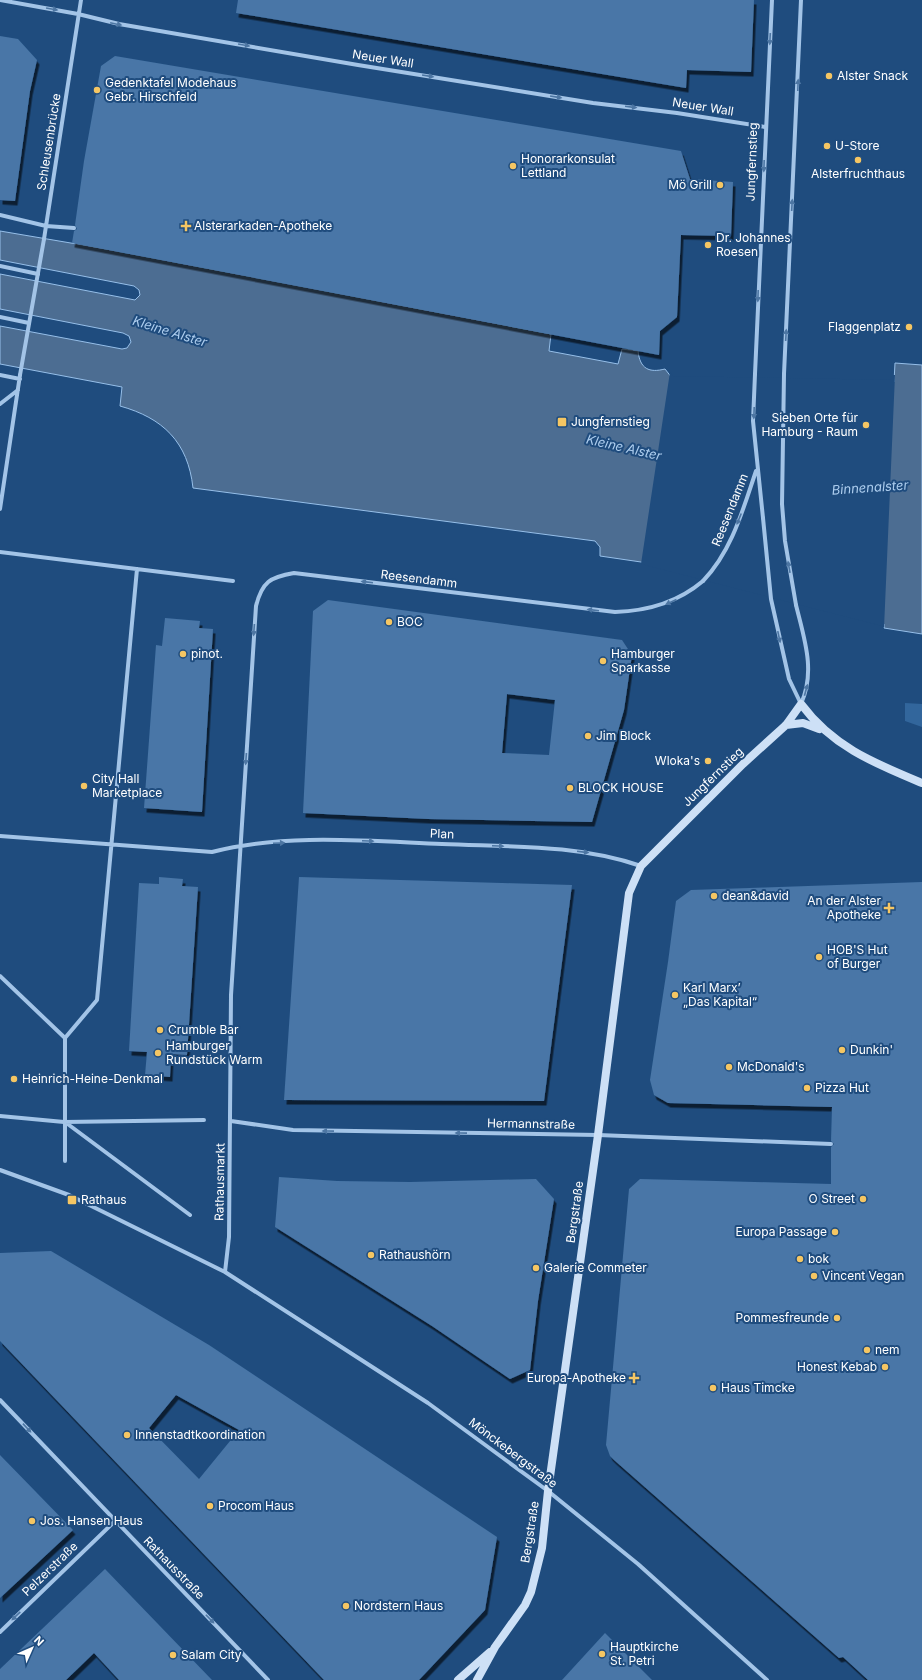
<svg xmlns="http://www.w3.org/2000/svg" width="922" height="1680" font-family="Inter,sans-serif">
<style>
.green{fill:#32669c}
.water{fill:#4c6d92;stroke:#96bfe9}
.pier{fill:#1f4c7e}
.building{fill:#4876a7;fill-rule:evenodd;filter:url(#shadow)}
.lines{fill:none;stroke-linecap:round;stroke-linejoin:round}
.street{stroke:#a3c4e7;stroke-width:4}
.secondary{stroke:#cde0f6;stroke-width:8}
.street-bridge{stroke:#a3c4e7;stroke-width:4}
.oneway{fill:#4d76a3}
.poi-dot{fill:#f5c663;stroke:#1f4c7e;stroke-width:1.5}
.labels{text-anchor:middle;stroke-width:4;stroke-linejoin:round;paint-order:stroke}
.street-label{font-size:12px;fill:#fff;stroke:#1f4c7e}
.poi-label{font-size:12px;fill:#fff;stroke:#1f4c7e;text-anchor:start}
.water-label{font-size:13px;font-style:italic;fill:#aeceef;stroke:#1f4c7e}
</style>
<defs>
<filter id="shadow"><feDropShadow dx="2.5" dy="4.5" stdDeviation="0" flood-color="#0009"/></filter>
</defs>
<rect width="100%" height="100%" fill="#1f4c7e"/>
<path class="green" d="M905,703l17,1v23l-17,-6z"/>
<path class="water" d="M0,231l112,19 439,84 -2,17 69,13 4,-15 16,2c2,18 11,22 27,18l7,9 222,4 1,-19 27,2v269l-38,-6v-4l-243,-62 -41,-6v-9l-5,-6 -402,-53c-5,-46 -30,-70 -73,-82l2,-19 -122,-23v-38l122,23 5,-1 4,-6 -2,-6 -6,-3 -123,-24v-35l135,26 5,-5 -1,-5 -5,-4 -134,-26z"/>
<path class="pier" d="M670,372l3,4 220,4v-5h2l-11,253 -2,-2 -241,-62z"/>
<path class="building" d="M238,0h516l-3,72 -64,-2 -1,18 -450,-75z
M0,36l18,3 19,21 -7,31 -15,110 -15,-1z
M115,56l566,95 9,28 43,3 -2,54 -50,-1 -4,82 -17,14 -1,24 -587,-112 2,-12 3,-2 -2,-4 9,-64 17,-95z
M328,600l294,40 10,15 -8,55 -32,112 -164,-3 -125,-6 10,-202zM507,694l48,6 -6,55 -47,-2z
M165,618l35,3 -1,7 14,1 -11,183 -58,-4 12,-163 6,1z
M159,877l24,2 -1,7 16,1 -11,168 -16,-1 -1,23 -25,-2 2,-23 -18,-1 10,-168 20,1z
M299,877l273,8 -28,216 -260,-1z
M922,882v798h-54l-25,-23 -4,1 -225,-198 -4,-4 -4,-11 23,-256 11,-10 191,5v-37l3,-3 -3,-3 1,-34 -164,-4 -14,-8 -4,-15 18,-118 8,-61 15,-11z
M279,1177l58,4 73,1 126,-3 18,20 -16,102 -8,69 -20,9 -78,-53 -157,-99z
M51,1251l158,94 288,192 -12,73 -66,70h-95l-324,-339v-88zM176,1395l63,35 -40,49 -50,-51z
M0,1455l73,75 -73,68z
M105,1569l107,111h-93l-25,-27 -28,27h-66v-11z
M605,1633l47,47h-90z"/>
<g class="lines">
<path class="street" d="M0,0l78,14 41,10 239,41 235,38 84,10 88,14
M0,215l46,11 28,2
M44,239l37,-239
M0,266l38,8
M0,317l29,6
M755,374l17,-374
M784,374l17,-374
M0,375l20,4
M0,404l18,-14
M0,509l20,-134
M763,518l8,81 18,80 12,25
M0,552l233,29
M796,605c8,33 20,66 5,99
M0,836l212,16c73,-19 156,-11 230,-8 67,3 135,0 199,22
M0,976l65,62v123
M65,1038l32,-38 40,-431
M0,1116l64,6 140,-2
M231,1121l62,9 305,5 233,9
M65,1122l125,93
M0,1170l69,25 156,77 203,131 120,88 90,73 129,116
M225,1272l4,-35 2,-242 25,-389c6,-24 14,-29 38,-33l321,39c33,-1 62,-9 88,-31
M0,1400l268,280
M0,1632l115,-111"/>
<path class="secondary" d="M786,725l17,-2 16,6
M458,1680l32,-28
M477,1680l18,-33 30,-42 6,-13 11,-44 6,-57 50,-356 31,-242 12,-27 102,-102 43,-39 15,-21c32,43 73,59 121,79"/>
<path class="street-bridge" d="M755,374l-2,47 10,97
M784,374l-2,130 3,37 11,64
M20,375l24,-136
M703,581c29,-30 40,-72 53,-110"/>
</g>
<defs><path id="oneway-solid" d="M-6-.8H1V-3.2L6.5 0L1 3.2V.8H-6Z"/></defs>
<g class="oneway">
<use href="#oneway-solid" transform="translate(52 9) rotate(10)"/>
<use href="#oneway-solid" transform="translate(116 24) rotate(12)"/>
<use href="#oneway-solid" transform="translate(770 39) rotate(93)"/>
<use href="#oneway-solid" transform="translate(244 45) rotate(10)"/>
<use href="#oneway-solid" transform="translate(428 76) rotate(9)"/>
<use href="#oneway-solid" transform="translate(798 85) rotate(-88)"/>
<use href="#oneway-solid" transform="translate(556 97) rotate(9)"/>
<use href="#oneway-solid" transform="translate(631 107) rotate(7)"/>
<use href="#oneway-solid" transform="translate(764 166) rotate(92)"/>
<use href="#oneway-solid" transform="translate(792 205) rotate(-87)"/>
<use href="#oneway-solid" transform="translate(758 296) rotate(92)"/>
<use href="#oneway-solid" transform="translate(786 335) rotate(-87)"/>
<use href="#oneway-solid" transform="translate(754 413) rotate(92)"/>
<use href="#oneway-solid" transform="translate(739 519) rotate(112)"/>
<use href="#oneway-solid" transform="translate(789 567) rotate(-100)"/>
<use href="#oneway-solid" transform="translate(367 582) rotate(-173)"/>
<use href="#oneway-solid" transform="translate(671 602) rotate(156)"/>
<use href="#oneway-solid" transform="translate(593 610) rotate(-173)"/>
<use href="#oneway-solid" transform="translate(254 630) rotate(94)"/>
<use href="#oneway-solid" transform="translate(779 637) rotate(78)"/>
<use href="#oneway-solid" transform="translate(806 690) rotate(-75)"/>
<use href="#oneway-solid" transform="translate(246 759) rotate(94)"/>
<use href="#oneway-solid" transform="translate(368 841) rotate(2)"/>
<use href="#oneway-solid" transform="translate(279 843) rotate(-3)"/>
<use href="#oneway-solid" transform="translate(498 846) rotate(2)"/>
<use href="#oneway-solid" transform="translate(583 852) rotate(7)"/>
<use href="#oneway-solid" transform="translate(328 1131) rotate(-179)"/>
<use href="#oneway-solid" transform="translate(461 1133) rotate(-179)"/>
<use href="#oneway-solid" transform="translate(27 1428) rotate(47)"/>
<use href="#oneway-solid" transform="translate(16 1616) rotate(136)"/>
<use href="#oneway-solid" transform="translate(210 1619) rotate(46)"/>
</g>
<g class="poi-dot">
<circle cx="829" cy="76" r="4"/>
<circle cx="97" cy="90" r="4"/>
<circle cx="827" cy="146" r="4"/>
<circle cx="858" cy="160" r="4"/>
<circle cx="513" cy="166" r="4"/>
<circle cx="720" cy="185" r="4"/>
<path d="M184 220h4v4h4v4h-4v4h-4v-4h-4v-4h4z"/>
<circle cx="708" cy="245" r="4"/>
<circle cx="909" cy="327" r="4"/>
<rect x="557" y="417" width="10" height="10" rx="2"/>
<circle cx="866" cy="425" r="4"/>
<circle cx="389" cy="622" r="4"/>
<circle cx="183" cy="654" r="4"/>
<circle cx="603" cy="661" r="4"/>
<circle cx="588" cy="736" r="4"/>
<circle cx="708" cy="761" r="4"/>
<circle cx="84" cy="786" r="4"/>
<circle cx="570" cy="788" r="4"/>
<circle cx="714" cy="896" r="4"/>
<path d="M887 902h4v4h4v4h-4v4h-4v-4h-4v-4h4z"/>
<circle cx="819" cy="957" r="4"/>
<circle cx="675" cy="995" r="4"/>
<circle cx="160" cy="1030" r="4"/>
<circle cx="842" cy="1050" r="4"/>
<circle cx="158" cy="1053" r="4"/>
<circle cx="729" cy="1067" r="4"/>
<circle cx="14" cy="1079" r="4"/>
<circle cx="807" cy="1088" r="4"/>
<circle cx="863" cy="1199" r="4"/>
<rect x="67" y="1195" width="10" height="10" rx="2"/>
<circle cx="835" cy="1232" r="4"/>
<circle cx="371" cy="1255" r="4"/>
<circle cx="800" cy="1259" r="4"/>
<circle cx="536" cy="1268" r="4"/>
<circle cx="814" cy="1276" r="4"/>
<circle cx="837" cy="1318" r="4"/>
<circle cx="867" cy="1350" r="4"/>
<circle cx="885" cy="1367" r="4"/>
<path d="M632 1372h4v4h4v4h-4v4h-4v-4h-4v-4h4z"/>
<circle cx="713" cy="1388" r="4"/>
<circle cx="127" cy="1435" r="4"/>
<circle cx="210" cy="1506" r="4"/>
<circle cx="32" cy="1521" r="4"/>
<circle cx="346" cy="1606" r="4"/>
<circle cx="602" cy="1654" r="4"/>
<circle cx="173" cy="1655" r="4"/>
</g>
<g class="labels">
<g class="street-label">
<text transform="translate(383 59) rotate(9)" y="4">Neuer Wall</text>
<text transform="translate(703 107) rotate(9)" y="4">Neuer Wall</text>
<text transform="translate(49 142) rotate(-81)" y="4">Schleusenbrücke</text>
<text transform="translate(752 162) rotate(-88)" y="4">Jungfernstieg</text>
<text transform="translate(730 510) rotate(-68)" y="4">Reesendamm</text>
<text transform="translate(419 579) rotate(7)" y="4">Reesendamm</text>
<text transform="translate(713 777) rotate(-44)" y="4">Jungfernstieg</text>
<text transform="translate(442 834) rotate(2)" y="4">Plan</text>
<text transform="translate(531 1124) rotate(1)" y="4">Hermannstraße</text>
<text transform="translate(220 1182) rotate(-89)" y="4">Rathausmarkt</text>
<text transform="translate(575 1212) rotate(-82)" y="4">Bergstraße</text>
<text transform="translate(513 1453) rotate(37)" y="4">Mönckebergstraße</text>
<text transform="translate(530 1532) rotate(-81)" y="4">Bergstraße</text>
<text transform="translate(174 1568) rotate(46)" y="4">Rathausstraße</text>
<text transform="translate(50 1569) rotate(-44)" y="4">Pelzerstraße</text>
</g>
<g class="poi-label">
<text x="837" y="80">Alster Snack</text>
<text x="105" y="87">Gedenktafel Modehaus<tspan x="105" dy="14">Gebr. Hirschfeld</tspan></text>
<text x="835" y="150">U-Store</text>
<text x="521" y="163">Honorarkonsulat<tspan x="521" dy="14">Lettland</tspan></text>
<text x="858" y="178" text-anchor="middle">Alsterfruchthaus</text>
<text x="712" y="189" text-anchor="end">Mö Grill</text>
<text x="194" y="230">Alsterarkaden-Apotheke</text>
<text x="716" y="242">Dr. Johannes<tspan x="716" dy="14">Roesen</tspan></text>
<text x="901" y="331" text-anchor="end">Flaggenplatz</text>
<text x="858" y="422" text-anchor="end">Sieben Orte für<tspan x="858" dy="14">Hamburg - Raum</tspan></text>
<text x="571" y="426">Jungfernstieg</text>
<text x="397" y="626">BOC</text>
<text x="191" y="658">pinot.</text>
<text x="611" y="658">Hamburger<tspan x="611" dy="14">Sparkasse</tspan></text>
<text x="596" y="740">Jim Block</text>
<text x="700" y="765" text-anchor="end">Wloka's</text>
<text x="92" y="783">City Hall<tspan x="92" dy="14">Marketplace</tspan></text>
<text x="578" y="792">BLOCK HOUSE</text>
<text x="722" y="900">dean&amp;david</text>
<text x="881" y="905" text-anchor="end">An der Alster<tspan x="881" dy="14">Apotheke</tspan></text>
<text x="827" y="954">HOB'S Hut<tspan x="827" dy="14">of Burger</tspan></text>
<text x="683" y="992">Karl Marx’<tspan x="683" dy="14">„Das Kapital“</tspan></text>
<text x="168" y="1034">Crumble Bar</text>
<text x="166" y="1050">Hamburger<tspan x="166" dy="14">Rundstück Warm</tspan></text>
<text x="850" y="1054">Dunkin'</text>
<text x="737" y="1071">McDonald's</text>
<text x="22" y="1083">Heinrich-Heine-Denkmal</text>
<text x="815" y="1092">Pizza Hut</text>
<text x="855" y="1203" text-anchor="end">O Street</text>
<text x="81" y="1204">Rathaus</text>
<text x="827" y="1236" text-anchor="end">Europa Passage</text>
<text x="379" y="1259">Rathaushörn</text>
<text x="808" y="1263">bok</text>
<text x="544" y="1272">Galerie Commeter</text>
<text x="822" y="1280">Vincent Vegan</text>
<text x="829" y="1322" text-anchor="end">Pommesfreunde</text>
<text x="875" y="1354">nem</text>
<text x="877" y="1371" text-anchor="end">Honest Kebab</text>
<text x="626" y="1382" text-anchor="end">Europa-Apotheke</text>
<text x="721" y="1392">Haus Timcke</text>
<text x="135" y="1439">Innenstadtkoordination</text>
<text x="218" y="1510">Procom Haus</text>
<text x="40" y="1525">Jos. Hansen Haus</text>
<text x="354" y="1610">Nordstern Haus</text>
<text x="610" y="1651">Hauptkirche<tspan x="610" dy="14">St. Petri</tspan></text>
<text x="181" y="1659">Salam City</text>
</g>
<g class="water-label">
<text transform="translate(170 331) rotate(17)" y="5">Kleine Alster</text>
<text transform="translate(624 447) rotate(13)" y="5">Kleine Alster</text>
<text transform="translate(870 487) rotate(-4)" y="5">Binnenalster</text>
</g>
</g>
<g transform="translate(32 1648) rotate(45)" stroke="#1f4c7e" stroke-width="3" paint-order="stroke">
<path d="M0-3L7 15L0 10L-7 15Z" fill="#ffffff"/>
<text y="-6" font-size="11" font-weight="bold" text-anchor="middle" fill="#ffffff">N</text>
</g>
</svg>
